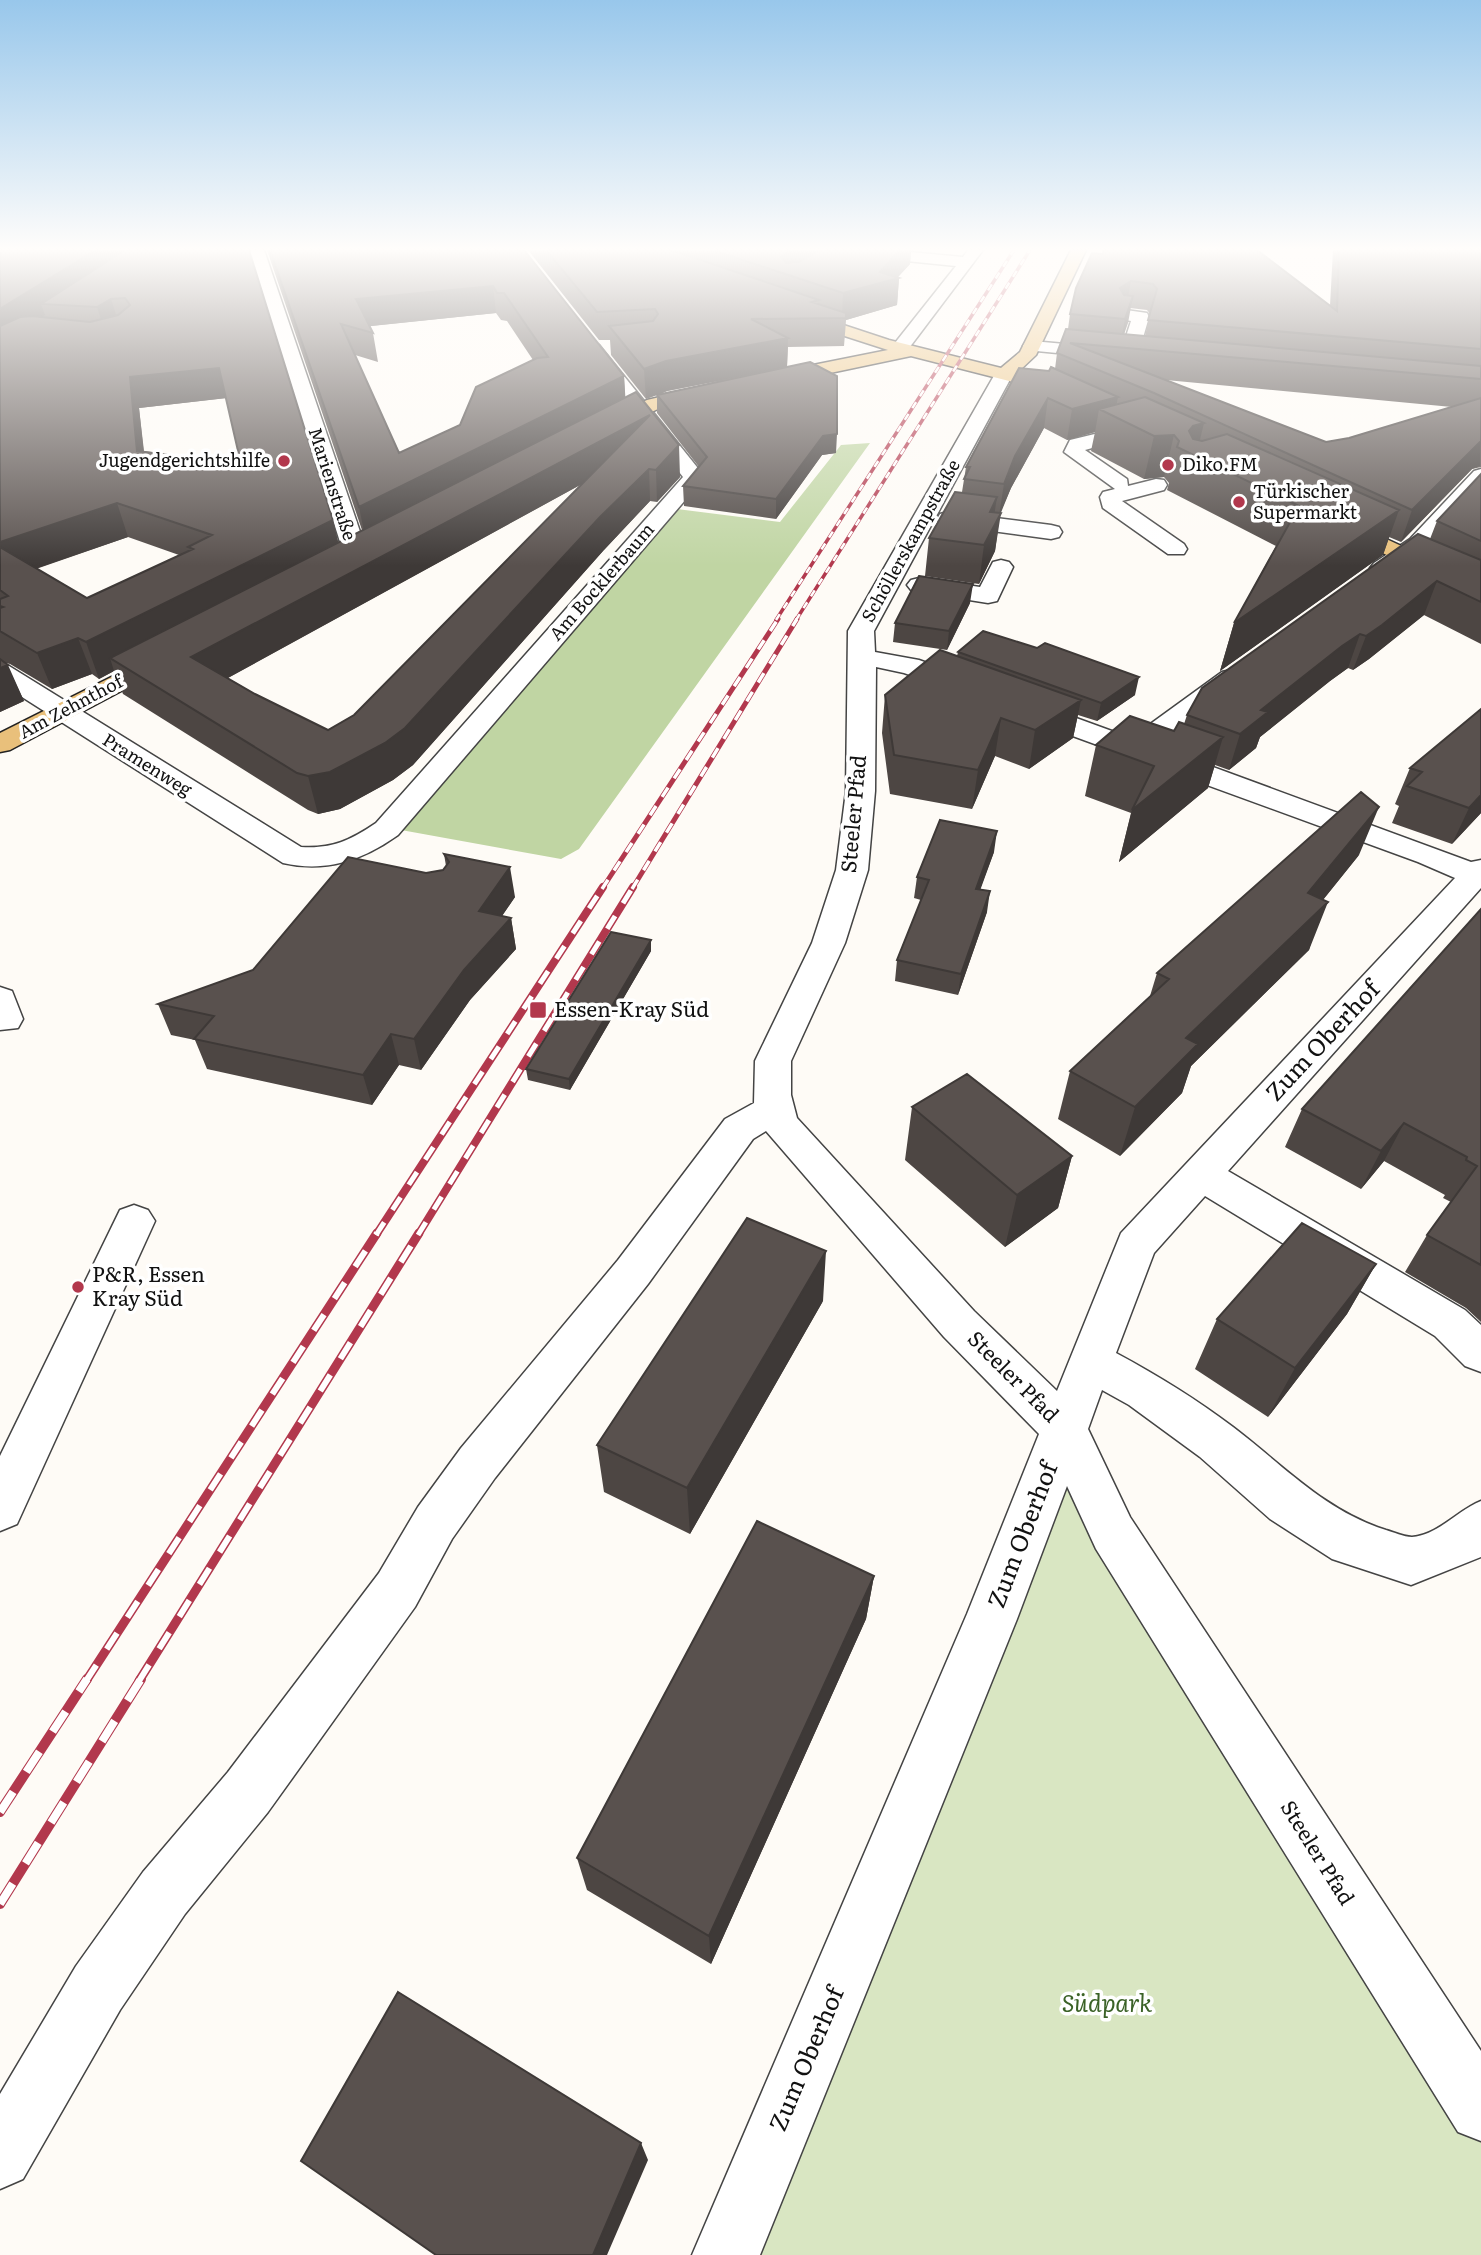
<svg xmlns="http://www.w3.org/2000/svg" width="1481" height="2255" font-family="Literata,serif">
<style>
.green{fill:#d9e6c2}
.forest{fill:#c0d5a3}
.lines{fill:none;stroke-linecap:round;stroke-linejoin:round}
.minor-casing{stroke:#444;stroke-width:3}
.major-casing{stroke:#222;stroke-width:3}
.minor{fill:#fff;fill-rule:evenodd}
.major{fill:#e9c07b;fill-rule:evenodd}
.rail-far4-casing{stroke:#b2384d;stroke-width:3.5}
.rail-far3-casing{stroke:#b2384d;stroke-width:5}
.rail-far2-casing{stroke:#b2384d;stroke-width:8}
.rail-far1-casing{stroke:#b2384d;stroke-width:9}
.rail-casing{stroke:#b2384d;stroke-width:10}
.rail-far4{stroke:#fff;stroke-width:2.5;stroke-dasharray:7;stroke-linecap:butt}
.rail-far3{stroke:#fff;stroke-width:3.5;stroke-dasharray:11;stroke-linecap:butt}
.rail-far2{stroke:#fff;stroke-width:5;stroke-dasharray:15;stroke-linecap:butt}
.rail-far1{stroke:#fff;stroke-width:6;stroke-dasharray:19;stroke-linecap:butt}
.rail{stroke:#fff;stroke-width:8;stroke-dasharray:24;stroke-linecap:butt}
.wall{fill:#4d4643;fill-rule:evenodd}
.shaded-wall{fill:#3e3937}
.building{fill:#59514e;stroke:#3e3937;stroke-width:2;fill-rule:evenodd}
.poi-dot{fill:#b2384d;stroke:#fff;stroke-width:2.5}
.labels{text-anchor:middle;stroke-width:7;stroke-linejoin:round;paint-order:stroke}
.far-poi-label{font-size:18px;fill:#111;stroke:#fff;text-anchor:start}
.far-street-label{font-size:18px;fill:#111;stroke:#fff}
.street-label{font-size:21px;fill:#111;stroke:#fff}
.poi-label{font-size:21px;fill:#111;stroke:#fff;text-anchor:start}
.near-street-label{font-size:24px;fill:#111;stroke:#fff}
.near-park-label{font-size:24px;font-style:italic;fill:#3b6227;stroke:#fff}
</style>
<rect width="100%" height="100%" fill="#fefbf6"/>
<path class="green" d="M1062,1454l419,681v120h-743z"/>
<path class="forest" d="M870,443l-291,406 -18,10 -171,-31 279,-320 111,14 61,-77z"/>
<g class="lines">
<defs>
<path id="minor" d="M249,250h15l105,308 -4,5h-16l-4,-5z
M851,250h37l75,7 5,-7h15l-77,102 -6,1 -9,-5 65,-82 -99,-10 -5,-1z
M1126,310l21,3 2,4 -11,38 -9,5 -9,-5 11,-34 -11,-2 -2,-4z
M1032,341l77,7 9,5 -9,5 -83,-8 -3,-4 3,-4z
M593,344l6,1 106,132 -307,358c-35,25 -72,38 -115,28l-283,-180v-19l9,2 292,181c31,2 50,-7 75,-24l307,-346 -99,-128z
M1004,369l9,5 -139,257 1,21 44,8 55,20 4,6 -4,6 -9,2 -61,-21 -28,-6 -1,124 -7,79 -23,73 -54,118v34l6,23 177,193 83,80 64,-158 334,-355 -37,-16 -403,-147 -4,-6 4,-6 10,-2 10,2 96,35 91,-66 9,-2 9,2 4,6 -4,6 -84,62 315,116 10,-2v28l-253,283 237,139 16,15v47l-16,-6 -30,-30 -230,-140 -51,57 -38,100c41,22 80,46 117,74 50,38 92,84 153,103 7,2 18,7 26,7 26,-2 46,-27 69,-36v56l-70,28 -79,-26 -62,-40 -70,-62 -71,-52 -27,-15 -14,39 42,88 351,534v90l-23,-9 -362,-583 -29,-63 -50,133 -257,636h-68l275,-641 72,-180 -95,-97 -178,-206 -13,8 -105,145 -153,194 -43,61 -37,68 -147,205 -83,102 -65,96 -97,169 -23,10v-95l76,-128 67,-94 85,-100 151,-199 39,-66 43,-59 157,-188 107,-141 29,-16 1,-42 57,-118 24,-73 10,-79 2,-160 147,-257z
M1140,423l7,2 3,4 -3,4 -62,17 42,29 1,7 28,-7 8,1 3,5 -3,5 -42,11 62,43 3,5 -3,5h-16l-65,-46 -3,-11 3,-5 12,-3 -51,-37 6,-12z
M1481,469v19c-21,23 -73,93 -107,85l-4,-5 4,-5 36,-24 64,-68z
M948,512l103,13 8,2 3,5 -3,5 -8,2 -111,-15 -3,-5 3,-5z
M1001,560l8,2 4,5 -16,34 -9,2 -69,-11 -8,-2 -4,-5 4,-5 8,-2 61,9 13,-25z
M0,987l12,4 11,28 -5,9 -18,2z
M134,1205l14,5 7,11 -138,303 -17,7v-75l120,-246z"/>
<path id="major" d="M1071,250h15l-50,105 -18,17 52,17 2,4 -2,4h-14l-39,-14 -106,-27 -138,29 -9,-6 9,-6 115,-23 -99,-32 -2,-4 8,-5 94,31 112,28 19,-16z
M707,386l9,6 -2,4 -54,12 -54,26h-14l-3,-4 3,-4 55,-26z
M1339,517l142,66v16l-150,-70 -3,-5 3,-5z
M165,650l9,3 4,5 -4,5 -164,87 -10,2v-19z"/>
</defs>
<use href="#minor" class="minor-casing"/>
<use href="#major" class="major-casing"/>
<use href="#minor" class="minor"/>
<use href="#major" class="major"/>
<defs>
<path id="rail-far4" d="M776,620l238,-370
M796,620l234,-370"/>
<path id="rail-far3" d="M602,889l176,-270
M632,889l165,-270"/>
<path id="rail-far2" d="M376,1235l227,-348
M418,1235l215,-348"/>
<path id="rail-far1" d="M86,1681l291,-448
M139,1681l280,-448"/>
<path id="rail" d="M0,1812l87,-133
M0,1904l141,-225"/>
</defs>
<use href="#rail-far4" class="rail-far4-casing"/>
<use href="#rail-far3" class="rail-far3-casing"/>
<use href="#rail-far2" class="rail-far2-casing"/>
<use href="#rail-far1" class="rail-far1-casing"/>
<use href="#rail" class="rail-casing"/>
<use href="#rail-far4" class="rail-far4"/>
<use href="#rail-far3" class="rail-far3"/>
<use href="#rail-far2" class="rail-far2"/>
<use href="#rail-far1" class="rail-far1"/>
<use href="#rail" class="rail"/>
</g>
<path class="wall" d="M0,250h249l84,270 5,22 24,-12 -95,-280h257l100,126 1,21 55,80 -23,25 -7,-1 -47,50 -190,214 -20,15 -53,29 -22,5 -10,-4 -185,-116 -9,-23 -15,8 -7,-5 -40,15 -42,-25 -4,-1 18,38 -24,11zM496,313l5,7 6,1 26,39 -73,65 -61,28 -44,-98 23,7 -5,-29 -3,-7zM226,398l15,66 -97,-13 -5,-43zM582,484l-228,231 -26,15 -73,-36 -27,-16zM128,537l51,18 -92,43 -51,-29z
M528,250h383l-1,14 -12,13 1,1 -2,27 -51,15 -2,26 -56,1 -1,19 49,87 -14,2 -46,64 -92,-13 -1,-20 16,-19 -42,-54v-18l-11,4 -35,-44 -1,-15h-11zM719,381l-58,13 6,-3z
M1333,250h148v217l-9,2 -71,73 -12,-5 -6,18 -163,116 14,-48 42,-77 -109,-56 2,-7 -5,-6 -20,2 -53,-28 4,-19 -28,8 -23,-12 -33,60 -11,25 -5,38 -16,33 -54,-8 4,-38 33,-46 4,-25 83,-96 6,-2 2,-16 11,-24 2,-15 22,-61 238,53zM1130,308l17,2 3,4 -5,22 -21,-2zM1166,380l286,27 -103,31 -23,4z
M1481,474v170l-57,-29 -55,44 -16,11 -5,-2 -18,13 -70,56 -4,11 -27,22 -14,-5 -7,23 -89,74 12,-49 -46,-17 11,-51 78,-14 10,-7 3,-9 243,-176 7,-18z
M970,603l-23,47 -54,-8 2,-19z
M958,652l177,43 -38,26 -19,-6 -5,23 -44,31 -34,-13 -23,53 -82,-15 -8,-61 3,-38 72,-39z
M1481,709v104l-29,31 -60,-21 7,-17 -4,-2 15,-36z
M994,852l-14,37 7,23 -29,83 -63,-14 2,-21 24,-60 -7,-2 3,-21z
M444,854l71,43 -13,19 9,2 5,31 -46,51 -49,70 -22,-5 -27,40 -165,-36 -12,-29 -24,-5 -13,-31 95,-34 173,-97 17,-3 3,-4z
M1359,855l-36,45 -14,50 -118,116 -9,27 -62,63 -62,-37 12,-48 80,-75 7,-23z
M1481,909v413l-15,-14 -61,-36 22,-37 24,-33 -8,-4 2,-3 -61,-34 -23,28 -76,-42 17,-38z
M651,940v11l-81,139 -42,-10 -2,-11z
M912,1107l160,49 -14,52 -53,39 -100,-87z
M1376,1264l-29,50 -79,103 -73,-48 22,-50z
M823,1301l-133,233 -86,-42 -7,-47z
M874,1576l-8,43 -155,345 -124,-74 -10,-32z"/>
<path class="shaded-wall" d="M96,250h49l-104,54 4,11 -45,29v-35z
M791,250h40l-40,26 -10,-19z
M900,250h11l-1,14 -13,14h2l-2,27 -51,15 -2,26 2,-28h-4l1,-25 37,-21z
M1131,281l-5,26 -6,-19z
M493,286l3,27 -134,14 -6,-28z
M1133,296l-5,27 -8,23 5,-27z
M111,299l9,28 -14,8 -9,-28z
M788,338l-1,29 -120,24 -21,8 -2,-30 22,-8z
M219,368l8,30 -88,10 8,75 -10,-32 -7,-74z
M624,376l2,31 -260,134 -7,-34z
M1118,397l-4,20 -15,-8 -4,23 -28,8 5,-31z
M1048,398l-4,30 -33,60 -11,27 1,-2 -6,38 -16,33 5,-39 6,-33 7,-15 -5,32 7,-13 5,-32 11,-28z
M650,415l1,31 -449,246 -11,-35z
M1204,423l-8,33 -7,-25 4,-5z
M837,434l-1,19 -14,2 -46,64v-20l47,-63z
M1174,435l-10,42 -20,2 10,-43z
M1481,441l-1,25 -8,3 -71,73 11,-32z
M679,445l1,32 -23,25 -1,-32z
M649,469l1,32 -47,50 -190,214 -20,15 -53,29 -22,5 -10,-38 292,-259z
M117,503l11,34 -120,41 -8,-19v-17z
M1399,510l-16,45 -163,116 14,-48z
M333,520l8,34 -231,104 4,13 -15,8 -13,-37z
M1437,581l-13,34 -55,44 -16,11 13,-34z
M973,584l-3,19 -23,47 2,-19z
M1360,634l-12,34 -18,13 -70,56 -4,11 -27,22 11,-36 21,-24 81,-64z
M78,638l14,36 -40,15 -15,-36z
M8,665l16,36 -24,11v-44z
M1139,677l-4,18 -38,26 4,-18z
M1081,700l-8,38 -44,31 6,-39z
M1001,718l-6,38 -23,53 6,-39z
M1223,737l-15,51 -89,74 13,-52z
M1481,795v18l-29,31 17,-36z
M1379,807l-20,48 -63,78 32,-31 -19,48 -118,116 -9,27 -62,63 15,-49 51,-69z
M997,831l-3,21 -21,58 3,-21z
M510,867l5,30 -31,45 -5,-31z
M990,891l-3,21 -29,83 3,-21z
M511,918l5,31 -46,51 -49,70 -7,-31 50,-69z
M651,940v11l-81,139 -1,-11z
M391,1034l8,31 -27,40 -9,-30z
M1404,1123l-20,38 -23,28 20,-38z
M1072,1156l-14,52 -53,39 12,-52z
M826,1251l-3,50 -133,233 -3,-46z
M1376,1264l-29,50 -79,103 27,-49z
M874,1576l-8,43 -155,345 -2,-28z
M641,2143l7,17 -41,95h-14z"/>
<path class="building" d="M0,250h96l-96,59z
M125,250h124l84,270 -247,122 -8,-4 -41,15 -37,-22v-23l3,-1 -3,-1v-7l8,-3 -8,-6v-43l87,51 106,-49 -5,-2 24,-12 -95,-32 -117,39v-216l20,-9 12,-1 58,6 28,-7 12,-10 -5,-7 -14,1 -14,8 -56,-3zM219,368l22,96 -104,-13 -7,-74z
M270,250h254l100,126 -265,131zM493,286l4,7h7l44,64 -11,1 -61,29 -16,38 -61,28 -58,-129 32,9 -17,-34z
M546,250h125l148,50 -7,2 34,11v5l-95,1 37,19 -122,23 -22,8 -35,-43 44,-5 5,-7 -3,-5 -58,3z
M712,250h79l-10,7 5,6 13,-1 21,-12h80l-20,22 19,6 -56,15z
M1104,250h153l80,61 2,-61h142v99l-333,-29 9,-31 -4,-5 -22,-3 -11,7 4,7 9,1 -8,23 -55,-5 6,-26 16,-35 11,1z
M1066,329l415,37v13l-411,-36 256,99 23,-4 132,-40v43l-69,69 -258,-117 -97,-40z
M810,362l27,14v58l-14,2 -47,63 -93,-13 24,-29 -50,-62z
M1051,367l67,30 -46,12 -24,-11 -33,58 -11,28 -40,-5 6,-12h-4l53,-99 30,3z
M636,392l43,53 -23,25 -7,-1 -49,48 -195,211 -20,15 -55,29 -22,4 -11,-3 -187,-115zM650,415l-296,300 -26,15 -73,-36 -64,-37z
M1145,397l59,26 -11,3 -4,5 4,8 9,2 25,-7 172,76 -165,113 65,-117 -122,-59 2,-6 -5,-6 -20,1 -55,-27z
M1481,474v67l-44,-20z
M955,492l42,5 -7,15 11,1 -17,32 -55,-7z
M1418,534l63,26v42l-44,-21 -55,44 -16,11 -6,-2 -18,12 -81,64 7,2 -28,22 -53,-19 15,-27z
M919,576l54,8 -24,47 -54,-8z
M983,631l54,17 8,-5 94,34 -38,26 -143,-51z
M940,650l141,50 -46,30 -34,-12 -23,52 -84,-15 -9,-60z
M0,659l8,6 -8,3z
M1481,709v86l-12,13 -62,-22 15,-14 -12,-4z
M1130,716l44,15 5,-9 44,15 -91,73 22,-44 -58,-21z
M1361,792l18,15 -71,86 20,9 -142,136 12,6 -63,63 -65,-36 99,-92 -12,-6z
M940,820l57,11 -21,58 14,2 -29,83 -64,-14 32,-80 -12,-3z
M444,854l66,13 -31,44 32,7 -47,52 -50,69 -23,-5 -28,41 -169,-36 20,-23 -56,-12 95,-34 95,-113 78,16 17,-3 6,-8z
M1481,909v356l-54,-30 50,-69 -11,-6 1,-3 -63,-34 -23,28 -79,-42z
M611,932l40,8 -82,139 -43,-10z
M967,1074l105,82 -55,39 -105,-88z
M747,1218l79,33 -139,237 -90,-43z
M1302,1223l74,41 -81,104 -78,-49z
M757,1521l117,55 -165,360 -132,-78z
M398,1992l243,151 -48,112h-157l-135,-94z"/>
<linearGradient id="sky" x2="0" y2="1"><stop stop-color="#98c7eb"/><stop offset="0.44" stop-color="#fffdfb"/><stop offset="1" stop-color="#fffdfb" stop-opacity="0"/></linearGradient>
<rect width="1481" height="566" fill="url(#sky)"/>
<g class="poi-dot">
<circle cx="284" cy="461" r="7"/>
<circle cx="1168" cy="465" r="7"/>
<circle cx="1239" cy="502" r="7"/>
<rect x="529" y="1001" width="18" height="18" rx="3.5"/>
<circle cx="78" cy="1287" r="7"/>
</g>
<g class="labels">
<g class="far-poi-label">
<text x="270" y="467" text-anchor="end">Jugendgerichtshilfe</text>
<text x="1182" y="471">Diko.FM</text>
<text x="1253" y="498">Türkischer<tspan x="1253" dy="21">Supermarkt</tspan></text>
</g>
<g class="far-street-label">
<text transform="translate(332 484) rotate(72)" y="6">Marienstraße</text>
<text transform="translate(911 541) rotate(-61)" y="6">Schöllerskampstraße</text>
<text transform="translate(602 582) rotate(-49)" y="6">Am Bocklerbaum</text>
<text transform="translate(71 707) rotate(-28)" y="6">Am Zehnthof</text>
<text transform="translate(147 765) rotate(32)" y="6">Pramenweg</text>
</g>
<g class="street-label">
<text transform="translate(854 814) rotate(-85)" y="7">Steeler Pfad</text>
<text transform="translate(1013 1377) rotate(45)" y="7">Steeler Pfad</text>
<text transform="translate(1317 1853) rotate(58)" y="7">Steeler Pfad</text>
</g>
<g class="poi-label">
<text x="554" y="1017">Essen-Kray Süd</text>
<text x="92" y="1282">P&amp;R, Essen<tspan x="92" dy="24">Kray Süd</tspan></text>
</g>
<g class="near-street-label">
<text transform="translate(1323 1041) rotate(-47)" y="8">Zum Oberhof</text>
<text transform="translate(1023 1535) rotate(-69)" y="8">Zum Oberhof</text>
<text transform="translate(807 2059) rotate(-67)" y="8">Zum Oberhof</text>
</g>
<g class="near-park-label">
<text x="1107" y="2012">Südpark</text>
</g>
</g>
</svg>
